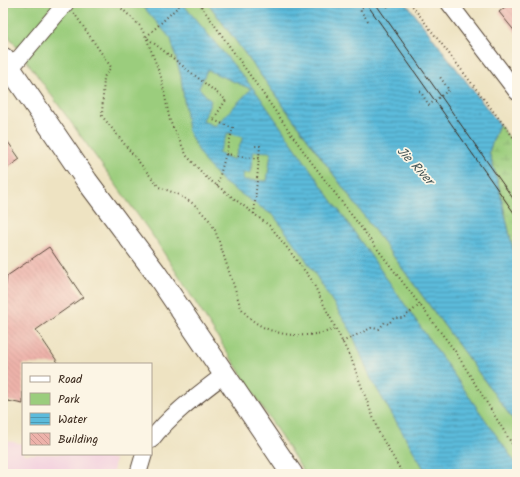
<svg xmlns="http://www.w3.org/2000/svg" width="520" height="477" font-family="Kalam,sans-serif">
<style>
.built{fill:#f3cfdf}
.wetland{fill:url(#wetland-marsh);stroke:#6b7c4e}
.green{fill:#9bcd7d;stroke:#6b7c4e}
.water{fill:url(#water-rules);stroke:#4c727c;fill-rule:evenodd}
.building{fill:url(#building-back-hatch)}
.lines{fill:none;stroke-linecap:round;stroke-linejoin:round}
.minor-casing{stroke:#564637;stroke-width:18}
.major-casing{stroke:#564637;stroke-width:23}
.path{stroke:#564637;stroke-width:2;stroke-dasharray:1 3;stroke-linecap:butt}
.minor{stroke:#fff;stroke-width:16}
.major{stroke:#fff;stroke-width:21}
.tram{stroke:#3b2a1e;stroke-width:1}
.labels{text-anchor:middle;stroke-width:3.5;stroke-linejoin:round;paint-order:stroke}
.water-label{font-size:13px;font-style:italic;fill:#455657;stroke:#fcf5e5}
</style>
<defs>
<pattern id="wetland-marsh" width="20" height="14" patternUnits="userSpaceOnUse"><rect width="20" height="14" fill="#9bcd7d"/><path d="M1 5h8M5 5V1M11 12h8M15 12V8" fill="none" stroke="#86b06c"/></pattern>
<pattern id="water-rules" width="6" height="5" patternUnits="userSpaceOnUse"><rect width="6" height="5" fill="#5cbbdb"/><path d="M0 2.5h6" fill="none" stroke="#4d98b1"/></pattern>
<pattern id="building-back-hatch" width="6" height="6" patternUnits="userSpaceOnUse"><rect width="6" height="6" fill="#edb2aa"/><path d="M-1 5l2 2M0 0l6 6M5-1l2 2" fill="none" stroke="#cc9992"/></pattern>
</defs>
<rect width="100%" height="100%" fill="#fcf5e5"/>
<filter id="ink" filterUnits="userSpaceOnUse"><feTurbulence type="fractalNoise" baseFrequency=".025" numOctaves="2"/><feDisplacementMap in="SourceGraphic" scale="8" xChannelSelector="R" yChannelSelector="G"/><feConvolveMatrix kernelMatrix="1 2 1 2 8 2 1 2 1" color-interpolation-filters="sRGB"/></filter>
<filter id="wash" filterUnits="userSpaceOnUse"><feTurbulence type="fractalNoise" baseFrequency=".012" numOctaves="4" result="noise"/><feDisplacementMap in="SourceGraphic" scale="16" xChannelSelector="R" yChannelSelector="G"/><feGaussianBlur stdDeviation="0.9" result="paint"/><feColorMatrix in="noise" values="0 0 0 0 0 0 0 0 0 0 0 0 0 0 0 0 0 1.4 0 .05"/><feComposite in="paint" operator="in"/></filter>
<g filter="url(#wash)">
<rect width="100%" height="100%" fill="#eee3c2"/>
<path class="built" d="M3,440l20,4v10h61l31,5 -2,15h-110z"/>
<path class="wetland" d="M499,124l18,24v119l-19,-84 -9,-31z"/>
<path class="green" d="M3,3h205l309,422v49h-212l-150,-235 -152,-211z"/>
<path class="water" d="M140,3h42l75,90 260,372v9h-90l-56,-95 -20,-48 -48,-76 -29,-39 -51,-34 -19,-21 -16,-30 -7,-54 -10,-38zM207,70l44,19 -36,37 -12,-5 8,-20 -12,-13zM228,133l15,4 -9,23 -16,-7zM254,151l17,1 -4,29 -24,-1v-7h7z
M208,3h198l93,121 -10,28 9,31 19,84v158z"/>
<g id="blocks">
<path class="building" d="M510,3l7,7v24l-18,-22z
M3,135l17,24 -17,12z
M49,247l34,50 -47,33 23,34h-36v40l-20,-4v-98l4,-26z"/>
</g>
</g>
<g filter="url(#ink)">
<use href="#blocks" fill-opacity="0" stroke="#564637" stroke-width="1"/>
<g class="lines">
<defs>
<path id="minor" d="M449,3l68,89
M10,69l56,-66
M151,440c20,-26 48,-46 74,-66
M138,474l6,-20"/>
<path id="major" d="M3,58l84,123 68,91 137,202"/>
</defs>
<use href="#minor" class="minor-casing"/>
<use href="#major" class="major-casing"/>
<path class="path" d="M116,3l24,23 6,11 15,40 9,44 17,35 19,21 65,50 40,52 41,82 27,72 24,41
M182,3l-36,34 80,63 -13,20 20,8 -16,58
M199,3l110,156 146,192 62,101
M385,3l3,4
M410,3l107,139
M74,13l37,54 -7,10 -2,39 57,71 18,7 17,10 15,16 6,10c7,20 13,39 20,59 2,6 4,15 7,20 20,29 64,31 93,20
M368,21l-8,-11 9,-7
M420,91l9,14 20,-15 -9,-13
M226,154l33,5
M254,214l6,-68h-5
M342,342l29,-14 8,1 6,-7 3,2 6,-6h9l18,-14"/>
<use href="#minor" class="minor"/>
<use href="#major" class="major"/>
<path class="tram" d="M366,3l151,214
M375,3l142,201"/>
</g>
</g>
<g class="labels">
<g class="water-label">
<text transform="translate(416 165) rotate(47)" y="5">Jie River</text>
</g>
</g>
<rect width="520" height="477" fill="none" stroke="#fcf5e5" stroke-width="16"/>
<rect x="22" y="363" width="130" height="92" fill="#fcf5e5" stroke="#afa495"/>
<rect x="30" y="376" width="20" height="6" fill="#ffffff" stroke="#afa495"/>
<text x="58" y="383" font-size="12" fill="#3b2a1e">Road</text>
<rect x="30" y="393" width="20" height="12" fill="#9bcd7d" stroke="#afa495"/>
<text x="58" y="403" font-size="12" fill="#3b2a1e">Park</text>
<rect x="30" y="413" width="20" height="12" fill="url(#water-rules)" stroke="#afa495"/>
<text x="58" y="423" font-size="12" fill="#3b2a1e">Water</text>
<rect x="30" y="433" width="20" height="12" fill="url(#building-back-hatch)" stroke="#afa495"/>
<text x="58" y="443" font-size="12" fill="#3b2a1e">Building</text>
</svg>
